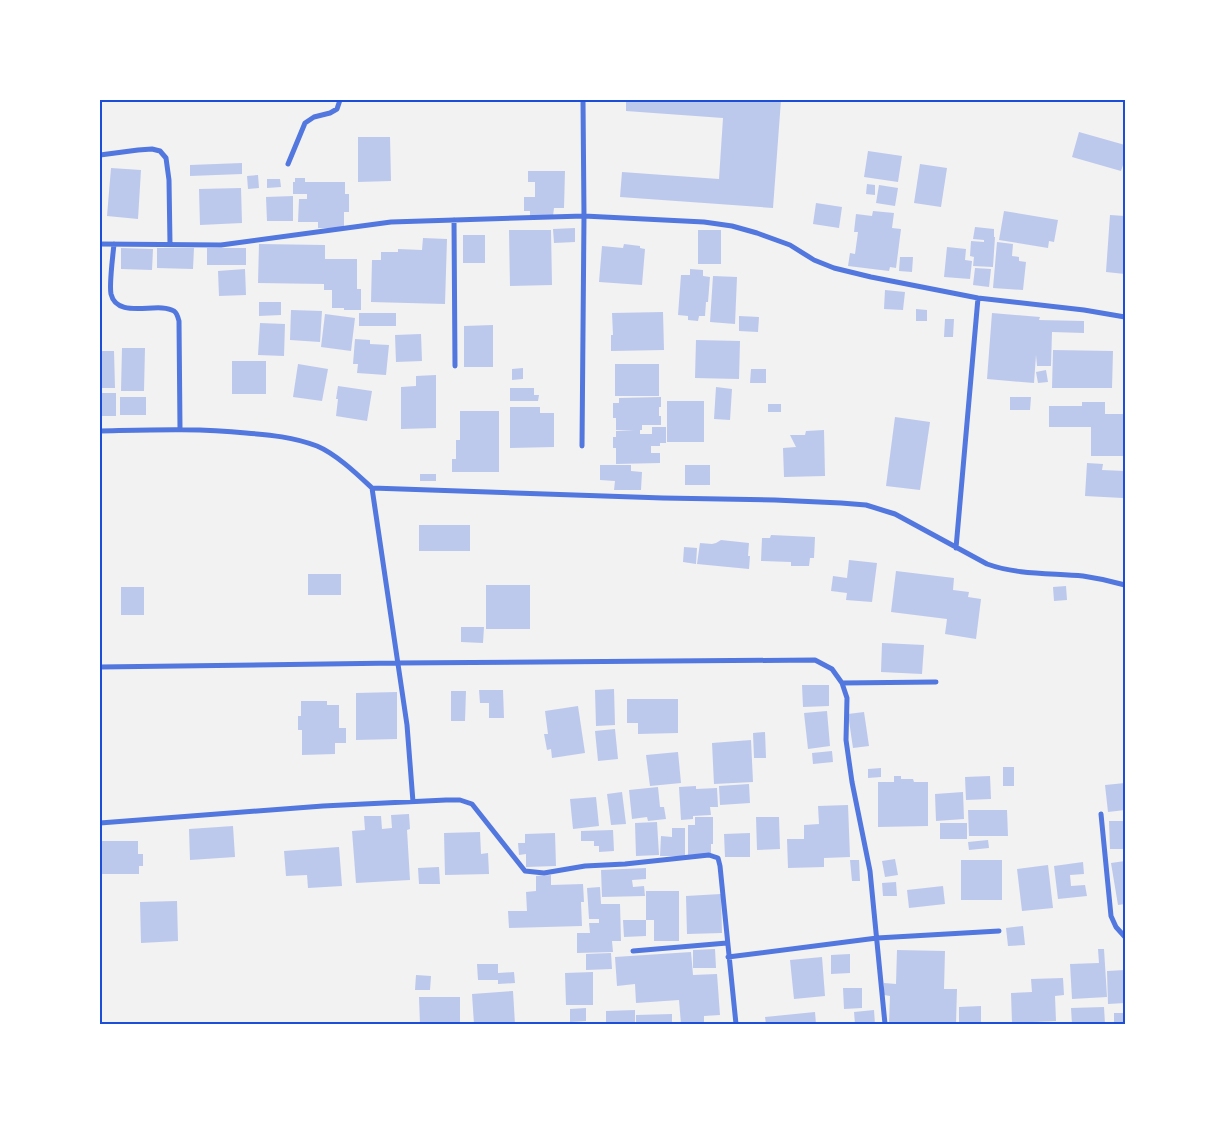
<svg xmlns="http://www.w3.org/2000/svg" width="1225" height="1124" font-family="'Archivo Narrow',sans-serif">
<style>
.building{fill:#bdc9ec}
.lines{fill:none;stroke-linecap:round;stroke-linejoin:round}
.minor{stroke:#5277de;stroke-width:5}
.neatline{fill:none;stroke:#1d4ed8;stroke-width:2}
</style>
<rect width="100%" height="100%" fill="#f2f2f2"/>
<path class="building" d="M626,100h155l-8,108 -153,-11 2,-25 97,7 4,-61 -97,-7z
M1079,132l46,13v14l-4,12 -49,-14z
M358,137h32l1,44 -33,1z
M868,151l34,5 -4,26 -34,-5z
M242,163v11l-52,2v-11z
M920,164l27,4 -6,39 -27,-4z
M111,168l30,2 -3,49 -31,-3z
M528,171h37l-1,37h-10l-1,8h-23v-5h-6v-14h11v-15h-7z
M258,175l1,13 -11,1 -1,-13z
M295,178h10v4h40v12h4v18h-5v16h-26v-6h-20l1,-23h8v-5h-14v-12h2z
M267,179h13l1,8 -14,1z
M867,184l8,1v10l-9,-1z
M879,185l19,3 -3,18 -19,-3z
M241,188l1,35 -42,2 -1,-36z
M293,196v25h-26l-1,-24z
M816,203l26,4 -3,21 -26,-4z
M873,211l21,2 -2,15 9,1 -5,39 -6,-1 -1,4 -41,-5 2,-13 5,1 3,-22h-4l2,-18 16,2z
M1004,211l54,9 -4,22 -5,-1 -1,7 -49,-8z
M1110,215l15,1v58l-19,-2z
M975,227l19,2v8h1l-2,30 -20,-1 1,-9 -4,-1 1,-15 13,1v-2l-11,-1z
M575,228v14l-21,1 -1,-14z
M509,230h42l1,55 -42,1z
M698,230h23v34h-23z
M463,235h22v28h-22z
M423,238l24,1 -2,65 -74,-2 1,-42h9v-8h17v-3l24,1z
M997,242l16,2 -1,12 7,1v4l7,1 -3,28 -30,-2z
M259,244l66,1v14h32v30h4v21h-17v-2h-12v-18h-8v-6l-66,-1z
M624,244l16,2v2l5,1 -3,36 -43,-3 3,-36 21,2z
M947,247l19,2 -1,11 7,1 -2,18 -26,-2z
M121,248l32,1 -1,21 -31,-1z
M157,248h37l-1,21 -36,-1z
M207,248h39v17h-39z
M900,257h13l-1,15 -13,-1z
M975,268l16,1 -2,18 -16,-2z
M245,269l1,26 -27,1 -1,-25z
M690,269l13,1v6l7,1 -2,25h-2l-1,14h-6l-1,5 -10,-1v-4l-10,-1 3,-40h9z
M713,276l24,1 -2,47 -25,-2z
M885,290l20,2 -2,18 -19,-1z
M259,302h22v13l-22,1z
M916,309l11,1v11h-11z
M291,310l31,1 -2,31 -30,-2z
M663,312l1,38 -53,1v-16h2l-1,-22z
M359,313h37v13h-37z
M992,313l48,4 -1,3 45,1v12l-32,-1 -1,34h-14l-1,-11 -2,28 -47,-4z
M325,314l30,4 -4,33 -30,-4z
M739,316l20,1 -1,15 -19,-1z
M945,319h9l-1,18h-9z
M260,323l25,1 -1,32 -26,-1z
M493,325v42h-29v-41z
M421,334l1,27 -26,1 -1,-27z
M355,339l15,1v4l19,1 -3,30 -29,-2 1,-9h-5z
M696,340l44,1 -1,38 -44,-1z
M122,348h23l-1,43h-23z
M1053,350l60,1 -1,37h-60z
M100,351h14l1,37h-15z
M232,361h34v33h-34z
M298,364l30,5 -6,32 -29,-4z
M615,364h44v32h-44z
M523,368v11l-11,1v-11z
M751,369h15v14h-16z
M1046,370l2,12 -10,1 -2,-11z
M436,375v53l-35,1v-42l15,-1v-10z
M338,386l34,5 -5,30 -31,-5 2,-17h-2z
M716,387l16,2 -2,31 -16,-1z
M510,388h24v7h5l-1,6h-28z
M102,393h14v23h-16v-13h2z
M120,397h26v18h-26z
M661,397v10h-2v9h2v9h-19v5h-2v4h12v-7h14v16h-6v3h-9v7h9v10l-44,1v-16h-3v-11h3v-6l18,-1h-18v-12h-3v-15h6v-5z
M1010,397h21l-1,13h-20z
M667,401h37v41h-37z
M1082,402h23v12h20v42h-34v-29h-42v-21h33z
M768,404h13v8h-13z
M510,407h30v6h14v34l-44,1z
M460,411h39v61h-47v-13h4v-19h4z
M895,417l35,5 -10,68 -34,-4z
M824,430l1,46 -41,1 -1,-29 13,-1 -6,-12h15l1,-4z
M1087,463l16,1 -1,6 23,1 -2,27 -38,-2z
M600,465h31v6l11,1 -1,18h-27l1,-9 -15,-1z
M685,465h25v20h-25z
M420,474h16v7h-16z
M419,525h51v26h-51z
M771,535l44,2 -1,21h-4l-1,8h-18v-4l-30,-1 1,-23h8z
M721,540l28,3 -1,13h2l-1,13 -52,-5 3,-21 12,1 4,-1z
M684,547l13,1 -1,16 -13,-2z
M849,560l28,3 -5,39 -26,-2 1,-7 -16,-2 2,-15 14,2z
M896,571l58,7 -1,12 16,2 -1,5 13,2 -5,40 -31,-5 2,-15 -56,-7z
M308,574h33v21h-33z
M486,585h44v44h-44z
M1066,586l1,14 -13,1 -1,-14z
M121,587h23v28h-23z
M461,627h23l-1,16 -22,-1z
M882,643l42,2 -2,29 -41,-2z
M802,685h27v21l-26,1z
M614,689l1,36 -19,1 -1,-36z
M479,690h24l1,28h-15v-15h-9z
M451,691h15l-1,30h-14z
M397,692v47l-41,1v-47z
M627,699h51v34l-40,1v-11h-11z
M301,701h26v4h12v23h7v15h-11v11l-33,1v-25h-4v-14h3z
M578,706l7,47 -33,5 -1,-9 -4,1 -3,-16h4l-3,-23z
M827,711l3,35 -22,3 -4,-36z
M864,712l5,34 -16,2 -5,-34z
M615,729l3,30 -20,2 -3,-30z
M765,732l1,26h-12l-1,-25z
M751,740l2,42 -39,2 -2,-41z
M832,751l1,11 -20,2 -1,-11z
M678,752l3,31 -31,3 -4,-31z
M1003,767h11v19h-11z
M881,768v9l-13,1v-9z
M894,776h7v3h12l1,3h14v44l-50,1v-45h16z
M990,776l1,23 -25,1 -1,-23z
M1125,783v27l-17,2 -3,-27z
M749,784l1,19 -30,2 -1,-19z
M696,786v3l21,-1 1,19h-8l1,8 -18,1v3l-12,1 -2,-33z
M658,787l2,20h4l2,12 -18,2 -1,-4 -15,2 -3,-29z
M622,792l4,32 -15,1 -4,-31z
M963,792l1,27 -28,2 -1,-27z
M596,797l3,29 -26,3 -3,-30z
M848,805l2,52 -26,1v9l-36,1 -1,-29h17v-14l15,-1 -1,-18z
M968,810h39l1,26h-39z
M409,814l1,15 -3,1 3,50 -54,3 -4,-52 13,-1 -1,-14h17l1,13 10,-1 -1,-13z
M695,817h18v27h-2v10l-23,1v-30h7z
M756,817h23l1,32 -23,1z
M1109,821h16v28h-15z
M657,822l2,33 -23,1 -1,-33z
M940,823h27v16h-27z
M233,826l2,31 -45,3 -1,-31z
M672,828h13v28h-25l1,-20 11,1z
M613,830l1,21 -15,1v-6h-5v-5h-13v-10z
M480,832l1,22 7,-1 1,21 -44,1 -1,-42z
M555,833l1,33 -30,1v-13l-7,1 -1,-12h7v-9z
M750,833v24h-25l-1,-23z
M988,840l1,8 -20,2 -1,-8z
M100,841h38v13h5v12h-4v8h-39z
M339,847l3,39 -34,2 -1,-13 -21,1 -2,-25z
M895,859l3,16 -13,2 -3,-16z
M850,860h9l1,21h-8z
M961,860h41v40h-41z
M1125,861v43l-7,1 -7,-42z
M1083,862l1,12 -14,1 1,11 14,-1 2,11 -29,3 -4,-33z
M1048,865l5,43 -31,3 -5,-42z
M439,867l1,17h-21l-1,-16z
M646,868v11l-14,1 1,7 11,-1 1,10 -43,1 -1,-27z
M551,875v10l32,-1 1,18h-3l1,24 -73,2 -1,-17h19l-1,-19 10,-1v-15z
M896,882l1,14h-14l-1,-13z
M943,886l2,18 -36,4 -2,-18z
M600,887l1,17h19l1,37h-9l1,11 -36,1v-20h13l-1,-10h10v-4h-10l-2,-31z
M646,891h33v50h-25v-21h-8z
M721,894l1,39 -35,1 -1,-38z
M177,901l1,40 -37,2 -1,-41z
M623,920h23v16l-22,1z
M1023,926l2,19 -17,1 -2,-18z
M715,949l1,19h-23v-18z
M1098,949h6l3,48 -35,2 -2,-35 29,-1z
M897,950l48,1 -1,38h13l-1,35h-67l1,-28 -6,-1v-12l12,1z
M691,952l2,23 24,-1 3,41 -16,1v7l-23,1 -2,-24 -43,3 -1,-19 -18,2 -2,-29z
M611,953l1,16 -26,1v-16z
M850,954v19l-19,1v-19z
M822,957l3,39 -31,3 -4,-39z
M477,964h21v9l16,-1 1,11 -17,1v-4h-20z
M1125,970v33l-17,1 -1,-33z
M593,972v33h-27l-1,-32z
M416,975l15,1 -1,14h-15z
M1063,978l1,17 -9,1 1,25 -44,2 -1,-30 21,-1 -1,-13z
M843,988h19v20l-18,1z
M513,991l2,33h-41l-2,-30z
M419,997h41v27h-40z
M981,1006v16l-22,1v-16z
M1104,1007l1,17h-33l-1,-16z
M586,1008v13l-16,1v-13z
M635,1010v14h-29v-13z
M874,1010l1,14h-20l-1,-12z
M815,1012l1,12h-50l-1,-7z
M1114,1013h11v11h-11z
M672,1014v10h-36v-9z"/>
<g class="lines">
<path class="minor" d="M100,155l38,-5 14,-1 8,2 6,7 3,22 1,64
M288,164l17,-41 9,-6 16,-4 7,-4 3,-9
M454,220l1,146
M100,244l121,1 170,-23 193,-6 120,6 28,4 25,7 33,12 24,15 20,8 37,9 107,21 106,12 41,7
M114,244c-1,11 -5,40 -3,50 6,26 47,7 63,17 3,2 4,6 5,10l1,108
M100,431c49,-1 97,-3 146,2 25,2 47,4 71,13 19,8 40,28 55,42
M582,446l2,-230 -1,-116
M956,548l22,-250
M100,667l297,-4 418,-3 17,9 10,14 5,15 -1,42 6,42 18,89 15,153
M842,683l94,-1
M413,802l-6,-77 -35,-237 291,10 112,2 66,3 25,2 29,9 92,50c31,11 64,9 96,12 14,2 28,5 42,9
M1101,814l10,102 5,11 9,10
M100,823l223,-17 123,-6h14l12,4 53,67 19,2 41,-7 40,-2 84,-9 9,3 2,8 16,158
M633,951l94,-8
M728,957l149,-19 122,-7"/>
</g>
<rect width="1225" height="1124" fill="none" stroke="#ffffff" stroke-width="202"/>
<rect x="101" y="101" width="1023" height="922" class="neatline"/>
</svg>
